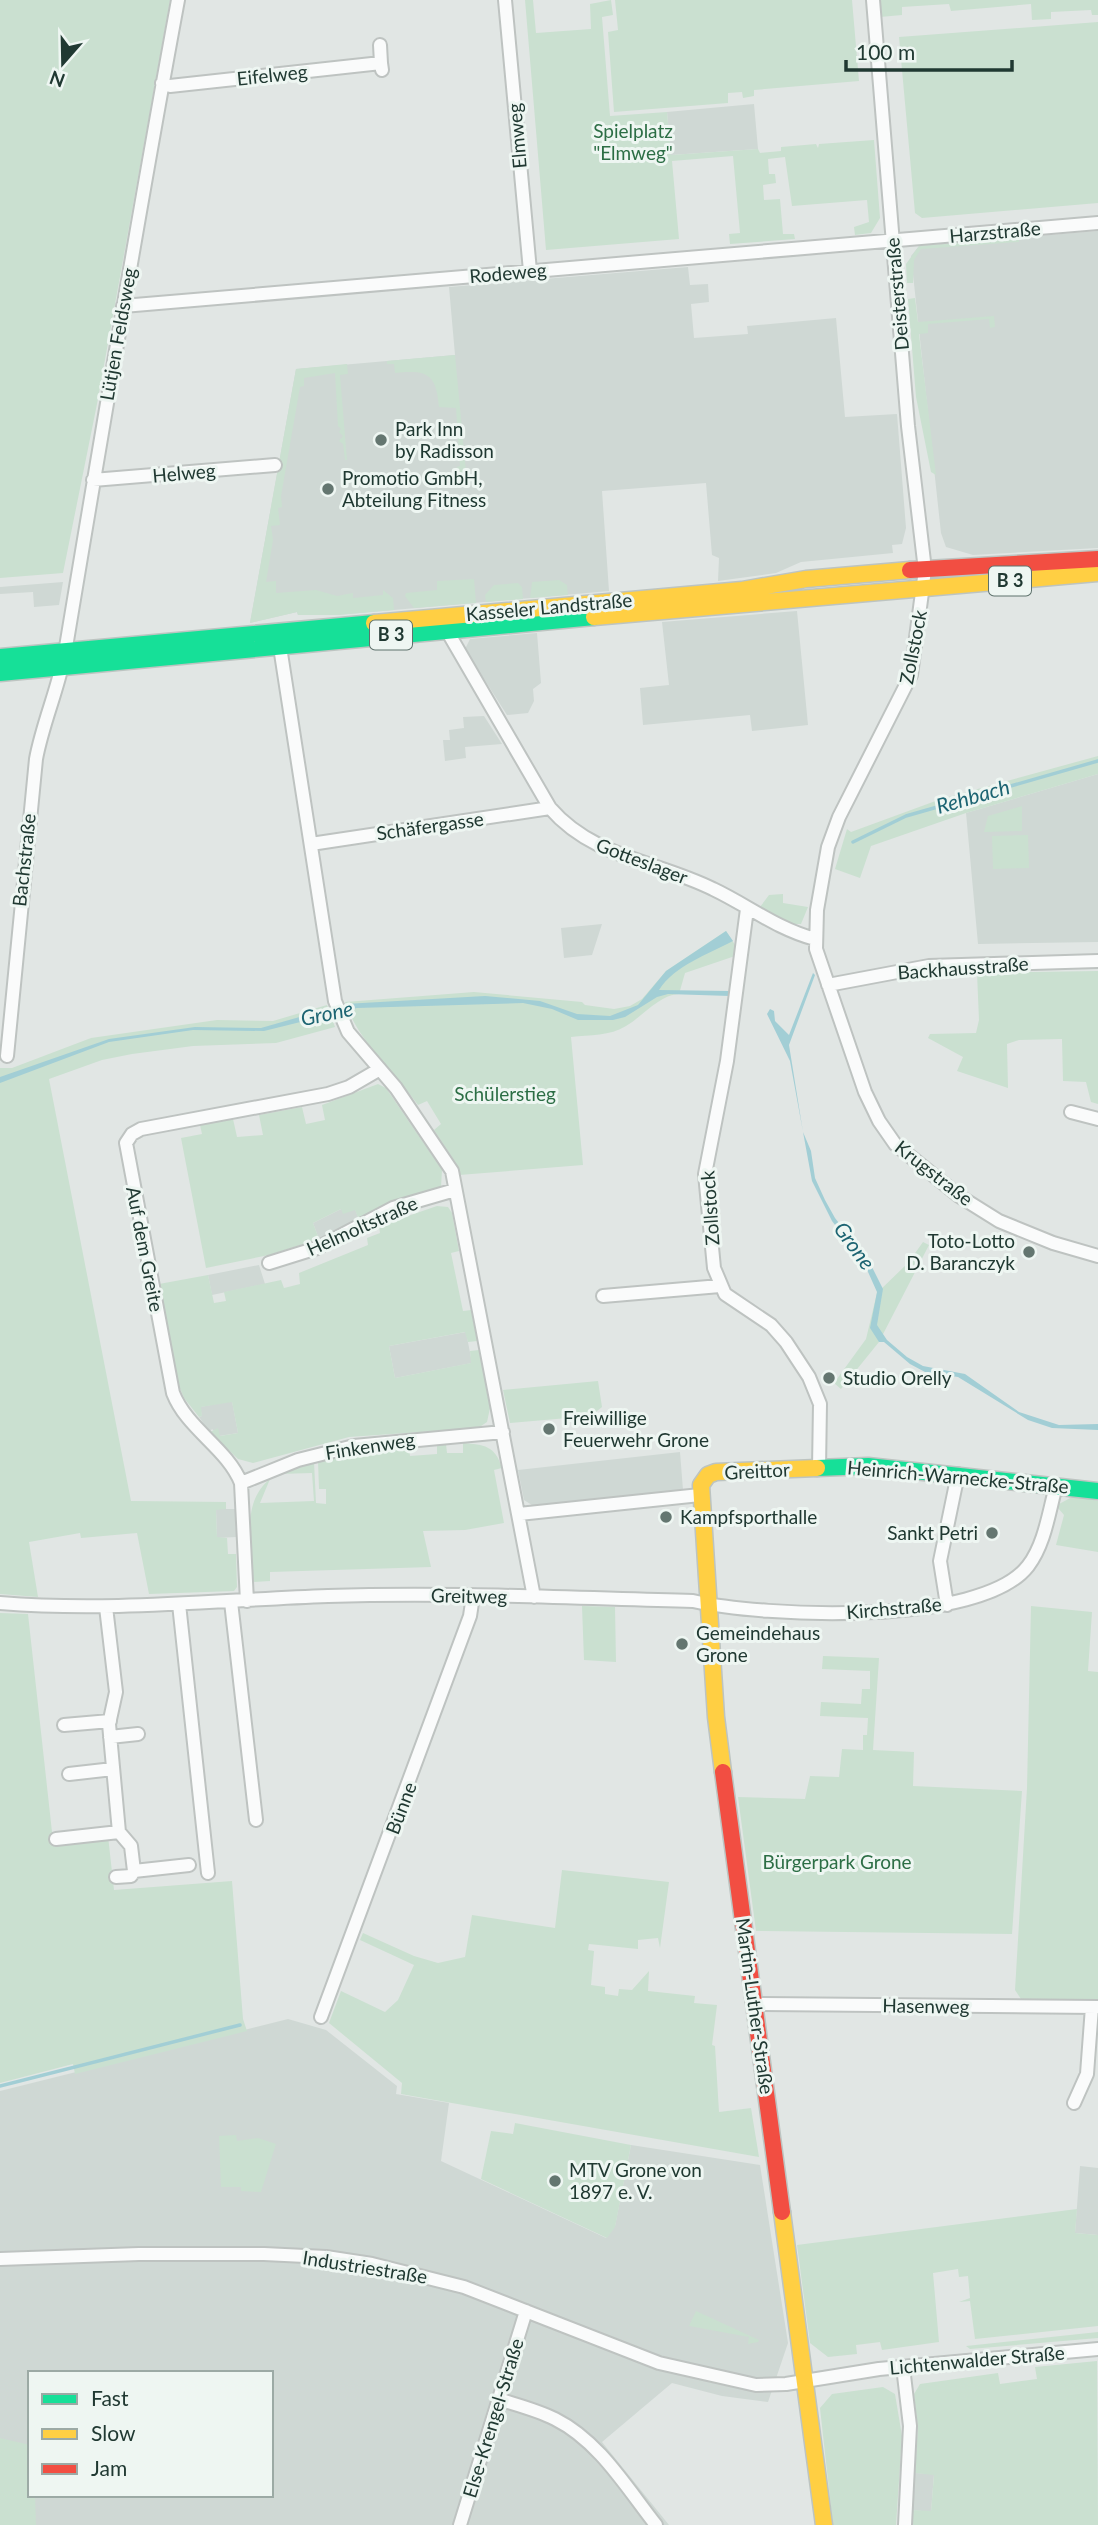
<svg xmlns="http://www.w3.org/2000/svg" width="1098" height="2525" font-family="Lato,sans-serif">
<style>
.built{fill:#cfd8d4;fill-rule:evenodd}
.green{fill:#cae0d0}
.water{fill:#a2ced5}
.lines{fill:none;stroke-linecap:round;stroke-linejoin:round}
.stream{stroke:#a2ced5;stroke-width:3.5}
.street-casing{stroke:#bec3c1;stroke-width:16}
.fast-casing{stroke:#bdc4c1;stroke-width:19}
.slow-casing{stroke:#bdc4c1;stroke-width:19}
.jam-casing{stroke:#bdc4c1;stroke-width:19}
.street{stroke:#fafbfb;stroke-width:12}
.fast{stroke:#16e098;stroke-width:16}
.slow{stroke:#ffcf43;stroke-width:16}
.jam{stroke:#f24e42;stroke-width:16}
.poi-dot{fill:#647670;stroke:#eef6f2;stroke-width:2.5}
.labels{text-anchor:middle;stroke-width:6;stroke-linejoin:round;paint-order:stroke}
.shield{fill:#eef6f2;stroke:#5e726c;stroke-width:2}
.shield-label{font-size:18px;font-weight:bold;fill:#203932}
.street-label{font-size:19px;fill:#203932;stroke:#eef6f2}
.park-label{font-size:19px;fill:#2c6e45;stroke:#eef6f2}
.poi-label{font-size:19px;fill:#203932;stroke:#eef6f2;text-anchor:start}
.water-label{font-size:21px;font-style:italic;fill:#1c6472;stroke:#eef6f2}
</style>
<rect width="100%" height="100%" fill="#e1e6e4"/>
<path class="built" d="M754,104l4,45 -87,6 -4,-43z
M1098,231v317l-125,7 -27,-8 -5,-14 -30,-277 8,-10z
M688,267l2,18 18,-1 1,18 -18,2 3,34 54,-4 -1,-8 89,-8 9,99 52,-3 9,114 -4,16 -10,1 1,8 -92,9 -25,11 -58,8 1,-23 -7,-3 -6,-72 -104,8 7,100 -272,24h-39l-1,-3 -47,11 46,-254 159,-14 -6,-68z
M63,582l-4,23 -25,2 -1,-15 -33,2v-7z
M797,611l11,114 -56,6 -2,-16 -107,10 -3,-37 29,-3 -7,-63z
M537,633l4,50 -8,6 1,12 -6,12 -21,2 -42,-66 5,-10z
M484,716l18,28 -37,3 1,11 -21,3 -2,-21h7l-1,-10 15,-2 -1,-11z
M1098,774v168l-120,2 -12,-131z
M602,924l-10,31 -28,3 -3,-30z
M341,1209h14l4,11 -40,19 -6,-16z
M259,1265l6,19 -53,11 -4,-20z
M466,1332l6,31 -77,15 -6,-32z
M232,1401l6,32 -19,3 -7,-7 -2,3 -11,-15 3,-1 -2,-9z
M680,1452l3,38 -148,17 -11,-7 -6,-30z
M216,1509h19l1,28 -19,1z
M288,2019l38,11 71,56 -1,8 53,9 -8,58 165,77 9,-12 16,-81 129,20 28,178 -20,59 -46,-6 -50,-13 -70,59 67,83h-669v-434zM30,2373h241v122h-241z
M1080,2166l18,2v67l-23,-2z
M915,2473l19,1 -3,38 -19,-2z"/>
<path class="green" d="M0,0h170l-73,404 -34,169 -63,5z
M525,0h8l3,33 55,-4 -1,-25 21,-4 2,15 -11,2 8,99 57,-4 4,43 87,-6 2,4 21,-2v-4l35,-3 2,4 1,-4 55,-4 6,78 -9,15 -16,2 -1,-8 15,-5 -2,-22 -75,6 -7,-49 -17,2 1,15h6l1,9 -13,2 1,15 16,-1 3,35h11l1,5 -65,5 -1,-10 11,-1 -7,-77 -61,5 7,78 -133,11z
M615,0h237l7,81 -105,9v6l-11,2 -1,-6 -14,1v10l-114,9 -6,-80 10,-2z
M878,0h220v15h-6l-1,-5 -40,2v7l-19,1 -1,-16 -80,7 -2,-7 -47,3v8l-22,2z
M1098,22v181l-176,15 -7,-5 -16,-176z
M1019,238v4l-98,7 -7,11 -1,23h-6l-1,-19 13,-18z
M915,298l3,24 76,-6 1,11 -5,1 -1,-9 -61,5v9l-9,1 17,141 -5,-3 -15,-75 -8,-98z
M455,355l11,117 -10,1 1,-6 3,-1 -4,-58 -17,-1c-3,-34 -12,-37 -44,-34l-1,-9h-7v-3z
M347,364l1,10 -8,1 7,85h-2l-2,-16 -4,-3 4,-5 -4,-4 2,-3 -3,-3 -3,-53 -31,5v8l-4,1 -19,109 1,11 -4,1 2,17 -9,1 2,14 -7,42 10,-1v12l40,-3 21,6 16,-3v5l30,-3v-5l10,8 1,12 -57,5h-39l-1,-3 -47,11 46,-254z
M474,579l2,24 -62,5 -9,-12 1,-3 31,-3v-9z
M559,580l8,5 1,10 -38,3 2,-16z
M518,583l4,4 1,12 -37,3 -1,-7 9,-10z
M1098,756v18l-132,39 -95,33 -11,32 -25,-9 12,-40 4,3 90,-33z
M1022,806v25l-38,1 4,-16z
M1028,835l1,33 -36,1 -1,-33z
M783,894v9l25,4 -7,17h-8l-33,-17 9,-12z
M726,931l11,17 -2,8 -50,17 -6,21c-20,1 -36,22 -53,32 -16,10 -36,9 -55,11l12,128 -124,10 -3,-12 -22,-33 7,-6 -14,-23 -9,4c-24,-33 -60,-64 -73,-103l129,-10 108,10 3,3 29,4 16,-3 12,-7 24,-28z
M1098,971v133l-7,-2 -5,-20 -23,-1 -1,-42 -43,1 -12,4 1,44 -51,-17 6,-14 -35,-19 2,-4 46,-1 3,-13 -2,-47z
M327,1005l8,22 -59,16 -83,3 -61,8 -30,6 -53,19 82,422 95,1v7l-10,1 1,27 10,1 1,16h8l1,33 -3,4 -85,3 -12,-61 -56,5 -1,-5 -51,9 9,55 -38,-3v-526h12l79,-30 126,-18 56,1z
M378,1084l8,4 56,82 -1,17 -82,33 -4,-10 -12,4 -2,-5 -28,14 6,16 -50,16 -63,13 -25,-130 21,-4 -2,-9 33,-6 4,18 26,-2 -4,-20 43,-8 4,17 19,-4 -3,-15z
M437,1206l11,1 4,6 7,38 -8,2 12,58 8,-1 6,31 -9,1 -3,-10 -76,14 6,32 76,-15 -1,-12 9,-1 11,58 -3,14 -9,6 -129,9 -96,26 -15,-4 -28,-27 8,-4 2,8 18,-3 -6,-31 -31,5 1,9 -3,1 -15,-19 -5,-12 -20,-102 49,-9 6,28 12,-2 -2,-9 57,-12 3,8 16,-4 -1,-11 69,-28 -1,-7 13,-5 -1,-7z
M923,1242l6,3 -50,97 -38,47 -7,-6 32,-44 11,-46 31,-30z
M598,1381l4,26 -11,9 -81,7 -7,-33z
M463,1443c21,2 32,2 39,25l-8,2 10,53 -39,7 -42,1 8,36 -161,5v9l-17,1c-1,-35 -13,-79 17,-103l-10,24 54,-2 -2,-28 -34,1 36,-12 2,41 10,1v-15h-7l-1,-28 91,-15 1,10 27,-2v-10h9l1,9h16z
M1074,1496l24,5v51l-42,-7 8,-30 -6,-7 1,-4z
M582,1606l33,1 1,55 -32,-2z
M1031,1606l61,6 -4,59 10,1v328l-77,-1 -6,-9 12,-202z
M0,1613l28,1 25,227 55,-5 6,54 118,-9 11,138 4,12 -172,43 -2,-10 -73,19z
M823,1656l56,2 -6,92 41,2 -1,34 109,5 -10,143 -256,-3 -18,-134 67,2 5,-23 29,1 3,-28 21,1v-15h4l1,-17 -48,-2 1,-14 40,2 1,-15h8v-18l-48,-2z
M562,1870l107,12 -9,66 -2,-10 -20,2v9l-49,-5 -1,6 6,1 -3,34 14,2v7l13,2 1,-7 13,1 17,-19 -1,20 47,5 -1,7 23,2 -5,40 3,1 4,66 32,-4 8,49 -358,-63 1,-11 -73,-60 12,-32 44,21 13,-12 16,-35 -54,-25 3,-7 51,23 24,7 27,-6 7,-42 83,13z
M515,2123l116,22 -16,82 -8,11 -126,-59 10,-48 22,3z
M236,2135l1,6 21,-3 18,6 -15,48 -20,-1v-4h-20l-2,-51z
M1077,2209l-2,24 23,2v91l-123,13 -5,-38 -11,1 11,-4 -2,-22 -9,1 -1,-8 -25,4 6,69 -57,8 -2,-8 -24,3 1,9 -29,3 -18,-14 -13,-98z
M696,2311l63,29 -1,2 -10,2 1,-7 -60,-11z
M1098,2332v6l-128,11 -4,-3z
M1097,2361l1,164h-185l-1,-15 19,1 3,-36 -19,-2 3,-45 -4,-34 6,-10 78,-11 2,11 37,-5 -2,-12z
M883,2387l12,7 7,42 -6,89h-63l-13,-117 12,-14z
M0,2438l30,7v50h5l1,30h-36z"/>
<path class="water" d="M726,931l7,10c-26,14 -58,24 -74,49l71,1v5l-62,-2 -11,3 -32,20 -12,3h-35l-26,-11 -29,-6 -166,5 -93,23 -71,-1 -84,12 -109,41v-6l109,-38 86,-12 66,1 84,-24 140,-8 55,5 37,13 33,2 28,-11 28,-34z
M813,973l2,2 -26,70 14,87 8,19 4,27 10,22 10,18 35,45 13,26 -6,36 10,15 20,17 16,9 42,8 54,38 40,13 39,-1v6l-46,-2 -24,-8 -70,-43 -33,-5 -15,-8 -26,-22h-5l-9,-14 7,-36 -13,-29 -32,-42 -20,-40 -22,-120 -23,-47 3,-5 4,2 1,10 14,14z"/>
<g class="lines">
<path class="stream" d="M853,842l53,-26 192,-55
M0,2086l240,-61"/>
<defs>
<path id="street" d="M505,0l25,271
M873,0l35,426 17,144 -14,105 -72,142 -11,30 -11,63 -1,39 49,143 14,29 16,23 64,52 40,25 54,22 45,13
M380,45l1,18
M162,83l8,3 211,-23 1,7
M123,306l975,-83
M93,480l182,-15
M446,629l104,179c43,50 107,53 163,81 34,16 64,40 102,50
M280,647l55,354 13,31 48,56 56,83 82,426
M311,844l239,-36
M747,909l-20,152 -22,113 9,94 11,26 46,31 15,17 23,35 11,27 -1,64
M828,985l101,-19 169,-5
M7,1056l29,-297c7,-38 24,-74 30,-112 36,-216 72,-432 112,-647
M1071,1112l27,7
M269,1263l48,-15 76,-40 62,-18
M603,1296l117,-10
M241,1483l57,-23 56,-14 149,-14
M519,1514l181,-19
M247,1601l-6,-118c-14,-35 -54,-54 -68,-90l-47,-250 6,-9 9,-5 187,-35 21,-7 31,-18
M231,1602l25,218
M0,1603c110,9 218,-3 328,-7 121,-4 243,2 365,5 70,16 288,26 335,-35 17,-22 21,-55 28,-80
M179,1604l29,269
M947,1605l-7,-44 18,-87
M106,1607l10,85 -7,32 10,108 12,14 3,25 55,-6
M64,1725l46,-4
M110,1737l28,-3
M69,1774l44,-5
M56,1839l63,-7
M116,1877l15,-1 3,-5
M754,2004l344,3
M321,2017l149,-401 3,-20
M1074,2103l13,-29 5,-67
M0,2259l139,-5h125l62,3 46,7 92,23 195,76 97,22 30,-1 93,-15 219,-20
M903,2367l7,59 -5,99
M498,2399c19,6 39,11 57,20 44,22 71,68 101,106
M460,2525l66,-214"/>
<path id="fast" d="M0,657l374,-34
M0,673l594,-56
M817,1468l51,-2 230,25"/>
<path id="slow" d="M594,617l504,-44
M374,623l368,-33 64,-11 104,-9
M723,1772l-7,-55 -15,-232 7,-10 8,-3 101,-4
M782,2212l42,313"/>
<path id="jam" d="M910,570l188,-11
M723,1772l59,440"/>
</defs>
<use href="#street" class="street-casing"/>
<use href="#fast" class="fast-casing"/>
<use href="#slow" class="slow-casing"/>
<use href="#jam" class="jam-casing"/>
<use href="#street" class="street"/>
<use href="#fast" class="fast"/>
<use href="#slow" class="slow"/>
<use href="#jam" class="jam"/>
</g>
<g class="poi-dot">
<circle cx="381" cy="440" r="7"/>
<circle cx="328" cy="489" r="7"/>
<circle cx="1029" cy="1252" r="7"/>
<circle cx="829" cy="1378" r="7"/>
<circle cx="549" cy="1429" r="7"/>
<circle cx="666" cy="1517" r="7"/>
<circle cx="992" cy="1533" r="7"/>
<circle cx="682" cy="1644" r="7"/>
<circle cx="555" cy="2181" r="7"/>
</g>
<g class="labels">
<g class="shield">
<rect x="989" y="566.5" width="42" height="29" rx="5"/>
<rect x="370" y="620.5" width="42" height="29" rx="5"/>
</g>
<g class="shield-label">
<text x="1010" y="587">B 3</text>
<text x="391" y="641">B 3</text>
</g>
<g class="street-label">
<text transform="translate(272 75) rotate(-6)" y="7">Eifelweg</text>
<text transform="translate(517 136) rotate(-95)" y="7">Elmweg</text>
<text transform="translate(995 232) rotate(-5)" y="7">Harzstraße</text>
<text transform="translate(508 273) rotate(-5)" y="7">Rodeweg</text>
<text transform="translate(897 294) rotate(-95)" y="7">Deisterstraße</text>
<text transform="translate(118 334) rotate(-80)" y="7">Lütjen Feldsweg</text>
<text transform="translate(184 473) rotate(-5)" y="7">Helweg</text>
<text transform="translate(549 607) rotate(-5)" y="7">Kasseler Landstraße</text>
<text transform="translate(913 647) rotate(-79)" y="7">Zollstock</text>
<text transform="translate(430 826) rotate(-8)" y="7">Schäfergasse</text>
<text transform="translate(24 860) rotate(-84)" y="7">Bachstraße</text>
<text transform="translate(642 861) rotate(21)" y="7">Gotteslager</text>
<text transform="translate(963 968) rotate(-4)" y="7">Backhausstraße</text>
<text transform="translate(934 1173) rotate(38)" y="7">Krugstraße</text>
<text transform="translate(710 1208) rotate(-94)" y="7">Zollstock</text>
<text transform="translate(362 1226) rotate(-24)" y="7">Helmoltstraße</text>
<text transform="translate(145 1249) rotate(79)" y="7">Auf dem Greite</text>
<text transform="translate(370 1446) rotate(-9)" y="7">Finkenweg</text>
<text transform="translate(757 1471) rotate(-3)" y="7">Greittor</text>
<text transform="translate(958 1477) rotate(5)" y="7">Heinrich-Warnecke-Straße</text>
<text transform="translate(469 1596) rotate(1)" y="7">Greitweg</text>
<text transform="translate(894 1608) rotate(-5)" y="7">Kirchstraße</text>
<text transform="translate(401 1808) rotate(-69)" y="7">Bünne</text>
<text transform="translate(755 2006) rotate(82)" y="7">Martin-Luther-Straße</text>
<text transform="translate(926 2006) rotate(1)" y="7">Hasenweg</text>
<text transform="translate(365 2267) rotate(9)" y="7">Industriestraße</text>
<text transform="translate(977 2360) rotate(-5)" y="7">Lichtenwalder Straße</text>
<text transform="translate(493 2418) rotate(-73)" y="7">Else-Krengel-Straße</text>
</g>
<g class="park-label">
<text x="633" y="138">Spielplatz<tspan x="633" dy="22">"Elmweg"</tspan></text>
<text x="505" y="1101">Schülerstieg</text>
<text x="837" y="1869">Bürgerpark Grone</text>
</g>
<g class="poi-label">
<text x="395" y="436">Park Inn<tspan x="395" dy="22">by Radisson</tspan></text>
<text x="342" y="485">Promotio GmbH,<tspan x="342" dy="22">Abteilung Fitness</tspan></text>
<text x="1015" y="1248" text-anchor="end">Toto-Lotto<tspan x="1015" dy="22">D. Baranczyk</tspan></text>
<text x="843" y="1385">Studio Orelly</text>
<text x="563" y="1425">Freiwillige<tspan x="563" dy="22">Feuerwehr Grone</tspan></text>
<text x="680" y="1524">Kampfsporthalle</text>
<text x="978" y="1540" text-anchor="end">Sankt Petri</text>
<text x="696" y="1640">Gemeindehaus<tspan x="696" dy="22">Grone</tspan></text>
<text x="569" y="2177">MTV Grone von<tspan x="569" dy="22">1897 e. V.</tspan></text>
</g>
<g class="water-label">
<text transform="translate(973 797) rotate(-16)" y="7">Rehbach</text>
<text transform="translate(327 1014) rotate(-12)" y="7">Grone</text>
<text transform="translate(854 1246) rotate(54)" y="7">Grone</text>
</g>
</g>
<rect x="28" y="2371" width="245" height="126" fill="#eef6f2" stroke="#9caaa5" stroke-width="2"/>
<rect x="42" y="2394" width="35" height="10" fill="#16e098" stroke="#9caaa5" stroke-width="2"/>
<text x="91" y="2406" font-size="21" fill="#203932">Fast</text>
<rect x="42" y="2429" width="35" height="10" fill="#ffcf43" stroke="#9caaa5" stroke-width="2"/>
<text x="91" y="2441" font-size="21" fill="#203932">Slow</text>
<rect x="42" y="2464" width="35" height="10" fill="#f24e42" stroke="#9caaa5" stroke-width="2"/>
<text x="91" y="2476" font-size="21" fill="#203932">Jam</text>
<g transform="translate(63 63) rotate(200)" stroke="#eef6f2" stroke-width="5" paint-order="stroke">
<path d="M0-5L12 26L0 18L-12 26Z" fill="#203932"/>
<text y="-10" font-size="19" font-weight="bold" text-anchor="middle" fill="#203932">N</text>
</g>
<path d="M846 60v10h166v-10" fill="none" stroke="#203932" stroke-width="3.5"/>
<text x="856" y="60" font-size="21" fill="#203932" stroke="#eef6f2" stroke-width="5" paint-order="stroke">100 m</text>
</svg>
